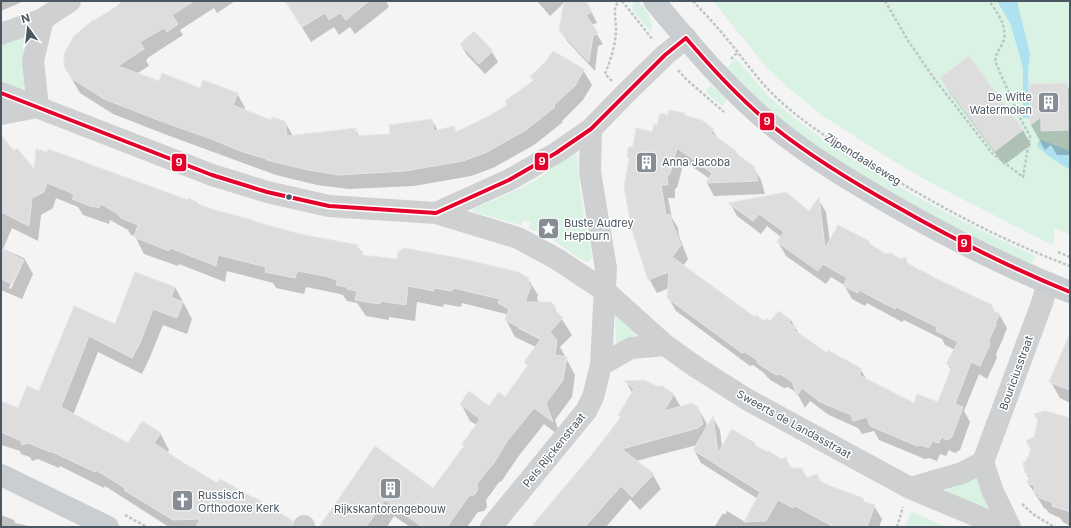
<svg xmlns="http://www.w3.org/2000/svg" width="1071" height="528" font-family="Inter,sans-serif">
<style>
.green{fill:#d9f2e3}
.water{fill:#aee2f0}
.shadow{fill:#0003;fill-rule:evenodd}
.building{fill:#ddddde;stroke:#e5e6e7}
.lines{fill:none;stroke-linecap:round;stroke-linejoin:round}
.path{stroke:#bcc7c4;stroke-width:2.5;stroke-dasharray:3 2;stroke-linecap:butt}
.minor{stroke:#ced0d2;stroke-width:22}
.major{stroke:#caced1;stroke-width:22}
.bus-1-casing{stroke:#fff;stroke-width:7}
.bus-1{stroke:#e4002b;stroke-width:4}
.bus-dot{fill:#4a5661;stroke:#fff;stroke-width:1.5}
.labels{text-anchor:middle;stroke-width:3;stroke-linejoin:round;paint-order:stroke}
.poi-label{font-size:11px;fill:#4a5661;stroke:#fff;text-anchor:start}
.street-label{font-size:11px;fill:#4a5661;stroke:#fff}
.line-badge{stroke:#fff;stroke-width:1.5}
.badge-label{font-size:11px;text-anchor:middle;font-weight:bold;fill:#fff}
</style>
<rect width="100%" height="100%" fill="#f4f4f4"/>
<path class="green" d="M635,1h3c7,8 17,19 13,31l-17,-20 -2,-5z
M713,1h357v240l-1,-7 -16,-6c1,6 3,11 -1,17l-119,-61 -38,-22 -72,-46 -32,-26 -24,-22z
M26,36l-3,21 5,35 -27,-10v-39z
M735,59l3,1c12,15 24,30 38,43 28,24 60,45 92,65 54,33 110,62 167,88l-4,10 -105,-52 -102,-62 -57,-42 -39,-40 -1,-2z
M710,86h2l15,13 -5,7 -16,-14v-2z
M574,154l3,1c1,34 9,68 15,101l-3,6 -9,-3 -32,-23v-8l-6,6 -13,-6 2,-6 -8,-2 -2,5 -48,-13v-3l46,-20 22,-12 29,-21z
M615,313l27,20 -26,10z
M976,474l13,37 -47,-19z
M913,512l34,15h-42l5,-14z"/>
<path class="water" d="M997,1h20l13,53 -2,19 2,45h-7v-6h-4v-4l4,-1v-38l-4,-16 -9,-30z
M1041,140l29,11v19l-20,-13 -13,-11 1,-4z"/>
<path class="shadow" d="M1,1h23l-23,10z
M126,1h109l-18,12 -3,-5 -34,22 3,5 -34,22 -3,3 3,6 -13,8 24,8 41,7 36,4 8,15 -1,3 28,10 13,1 8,14 62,-7 4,7 32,-1 41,-15 6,11 15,-4 3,5 31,-14 21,-12 26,-25 -2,-4 16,-16 5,-8 30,17 9,15 -9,15 -21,21 1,1 -29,23 -41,23 -22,8 -57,10 -65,3 -32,-4 -41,-10 -109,-40 -54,-21 -33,-21 -15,-26z
M290,1h96l3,6 -34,27 -5,-7 -11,8 -5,-8 -23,15 -24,-39z
M537,1h49l11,22 -6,2 12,19 -5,2 -3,25 -28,-30 -6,-10 4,-29 -15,14z
M474,32l18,20 6,10 -13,12 -18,-19 -6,-10z
M968,58l55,72 8,15 -27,20 -54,-72 -8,-15z
M1066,84l4,7v64h-13l-6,-10 -6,5 -14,-25 -1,-40z
M684,114l2,3 16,4 11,10 6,9 20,17 14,9 8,14 4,14 -51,2 -7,-13 3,-4 -26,-18 -7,27 -2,1v9h-7l4,20 6,10 1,8 9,23 -5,7 72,53 16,4 20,-3 8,14 28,20 34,16 6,10 48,24 23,-1 13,-33 -3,-6 7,-14 -10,-5 -3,-6 -38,-19 -2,2 -35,-19 -2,3 -13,-7 -8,-14 -13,-8 -5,7 -40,-28 -8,-14 3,-5 -14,-11 -6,8 -24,-18 -7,-13 79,9 9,-13 8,13 4,30 40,4 16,9 13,5 6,-2 4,7 28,15 54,26 4,6 4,2 8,14 -4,10v1l-7,15 1,4 -10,21 -8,-5 -15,37 6,11 -10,28 -5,3 -6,-3 -3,6 -6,-2 -3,7 -8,-3 -4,1 -46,-19 -5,-9 -12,3 -4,-6 -29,-13 -19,-14 -5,7 -8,-15 -9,-6 -4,1 -12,-7 -5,-4 -3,-4 -11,-8 -3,1 -74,-55 -8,-14 1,-9 -12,5 -8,-14 4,-146 16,-17z
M1,148l34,24 164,33 56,18 44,12 58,11 7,10 164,23 10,16 -1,4 3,4 14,4 18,28 -12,12 15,28 -3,22 -17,23 6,17 -17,-13 -26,33 -17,25 -1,-1 -14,19 1,7 -3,4 -6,1 -11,15h-57l-16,-11 -7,11h-67l55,-80 59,42 31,-42 12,-22 -7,-4 -9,-17 28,3 16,-9 23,-31 -3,-5 11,-15 -21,-10 -9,-17 1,-3 -1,-3 -44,-11 -1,4 -17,-3 -1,3 -26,-5 -2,19 -26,-4v3l-23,-4 -9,-13 -10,-2 -4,-6 -8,-2 -29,-6 -2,7 -28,-6 -3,-5 -46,-12 -2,11 -46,-18 -1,2 -34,-12 -9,-18 -4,-1 -3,-5 -18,-10 -1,4 -26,-9 -5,-8 -22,-9 -3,10 -12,7 -3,26 -26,-13 -9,21 21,9 9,16 -11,25 -21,-9zM19,267h2l-10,22 -2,-1zM518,326l27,14v2l-27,-14z
M175,287l17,32 -5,15 -24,-9 -13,32 -8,17 -44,-22 -25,63 56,29 31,-11 9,17 -2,3 51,32 74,37 3,5h-126l-64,-41 -1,2 -44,-22 -1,2 -21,-9 -6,2 -2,-4 -9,-3 -1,-3 -19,-6v-43l17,7 21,-16 36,-85 41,18z
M1070,343v60l-10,-5 -9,-16z
M626,382l47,12 8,13h16l9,15 1,6 6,-10 7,12 2,17 32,-4 2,4 25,13 5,-1 6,10h10l5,9 56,21 2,4 9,3 8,13 -3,8h-177l13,-1 8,-13 2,2 2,-4 18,11 13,-23 -57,-36 -7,-13 3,-5 -61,16 17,14 8,14 -21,21 -10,-11 -24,28h-73l88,-108 -2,-4 14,-21z
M1070,420v106l-7,-4 -3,-4 -11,-5 -3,-4 -2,-1 -16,-25 2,-3 -4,-7z
M1,515l13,5 1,3 18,4h-32z"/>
<path class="building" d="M122,1h72l-22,14 6,9 -11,8 -3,-4 -24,14 4,7 -26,17 41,15 3,-8 38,15 3,-8 35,13 -5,12 38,15 1,-3 13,4 2,15 69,-8v8l34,-2 -1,-9 43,-6 2,12 20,-5 2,6 31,-15 20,-12 -2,-4 29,-21 -4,-3 17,-17 6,-9 31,18 -9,17 -21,19 1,2 -29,23 -41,23 -22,8 -58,10 -65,4 -32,-5 -42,-10 1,-1 -24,-7 -32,-13 -53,-19 -54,-21 -33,-21 -3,-9 -4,-2v-13l10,-18 20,-17 1,1 22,-14z
M285,1h84l-23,19 -6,-7 -11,7 -4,-7 -23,14z
M564,1h22l6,11 -6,3 12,18 -5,3 -4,26 -30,-31z
M474,31l19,20 -14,13 -19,-20z
M969,56l54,74 -28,21 -55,-73z
M1067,83l1,47 -27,1v-14l-11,8 -1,-41z
M669,110l16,3 -1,2 18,5 12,10 -3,3 25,18 2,4 16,11 4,15 -52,2 6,-10 -35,-25 -7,26 -3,2 1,9h-7l5,30 4,-1 2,8 9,23 -9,12 83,60 1,-2 8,6 2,-3 4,3 9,-10 12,9 -2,3 7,4 -2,3 33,23 1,-3 34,19 -3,6 55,28 3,-9 21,8 14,-36 -6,-2 12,-22 -22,-11 1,-4 -41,-20 -1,2 -36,-19 -1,3 -15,-7 4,-8 -24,-14 -5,7 -41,-29 7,-10 -25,-18 -6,7 -25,-18 58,-11 23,19 10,-14 6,51 13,-23 31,16 1,3 16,10 5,-1 9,6 6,-2 1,6 30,16 55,26 2,6 6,3 -5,10 1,1 -7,15 1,4 -10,22 -9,-4 -16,42 8,3 -11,30 -5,3 -6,-3 -2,6 -7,-2 -3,7 -8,-3 -4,1 -47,-20 -3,-9 -14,4 -2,-6 -31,-13 -18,-14 -5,8 -5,-14 -12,-8 -4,1 -13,-8 -5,-4 -1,-3 -12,-8 -3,1 -75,-55 2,-26 -21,8 -19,-59 1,-1 -6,-33 5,-27 -2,-4 1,-8 5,-2 3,-18 16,4 2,-8 3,2 3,-13 8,2z
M1,135l13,16 3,-3 17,21 2,-20 11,3 1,-3 140,51v-2l9,4 3,3 18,6 35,9 3,2 44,12 58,11 -1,5 6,1 -1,4 35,4 1,-7 6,-4 55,10 59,14 11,6 -1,6 3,2 -6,16h26l4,4 1,5 7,7 -13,14 7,8 -2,15 12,2 -4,23 -17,23 7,19 -19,-14 -26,32 -16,26h-1l-14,18 1,6 -4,5 -5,1 -22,31h-25l-37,-27 -19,27h-47l56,-81 58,42 31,-42 -2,-2 18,-25 -20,-15 9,-13 20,15 10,-14 6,5 23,-32 -4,-3 17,-23 -36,-19 4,-11 -11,-6 2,-4 -47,-11 -1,3 -18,-3v3l-26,-5 -2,19 -26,-4v3l-25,-4 2,-9 -10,-2v-2l-11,-2 1,-5 -12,-4 -28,-5 -2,7 -30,-6 1,-5 -48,-12 -2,11 -46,-18 -1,3 -35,-14 4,-12 -17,-7 -3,-4 -17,-10 -2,4 -6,-2v1l-21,-8 2,-5 -27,-11 -3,9 -12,6 -3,28 -28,-14z
M1,249l23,11 -12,24 -11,-5z
M135,272l40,15 -4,10 12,5 -6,16 -24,-9 -12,32 -9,17 -43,-22 -28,71 67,36 14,-22 19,12 -7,10 28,19 35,21 3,-4 34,19v-1l39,24 -1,6h-96l4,-8 -27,1 -49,-30 1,-2 -29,-18 -1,2 -45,-21v1l-22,-9 -6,2 -1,-4 -20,-9v-31l17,7 9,-22 12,5 35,-85 41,18z
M1070,333v57l-21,-8z
M644,380l12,6h6l12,8 -10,17 28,-8 6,4 5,17 -5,4 -76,21 32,25 -22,23 -11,-11 -36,41h-54l64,-76 26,-34 -3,-2 16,-26 -10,-8z
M1045,411l25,7v94l-18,-6 1,-3 -15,-6 1,-2 -6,-3 2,-6 -8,-3 3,-8 -5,-2 -2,-10 3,-2 5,-11 -5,-9 8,-4 4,-16 -4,-7z
M713,416l5,37 14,-24 23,14v2l12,7 2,-1 12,8 5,-2 4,11h12l4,10 11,-4 3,7 8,4 35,13 -1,3 13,4 -8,22h-33l-39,-21 -2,2 -15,-8 -12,21 -22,1 16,-30 -67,-42z"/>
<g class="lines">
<path class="path" d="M622,1l31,39
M693,1c10,11 20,21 29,32 19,22 35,47 57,67 25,23 56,43 86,61 65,41 133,78 205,105
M885,1l24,41 24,35 60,77 30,23 7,-41 -11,-20 -24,-55c1,-7 4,-11 7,-17 8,-15 -5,-32 -13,-43
M731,59l6,-6
M678,70l8,9 38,33
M612,81l-7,-7c6,-15 11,-30 11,-46 0,-9 -4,-20 3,-27
M1058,252l12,5
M1022,504l11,10 21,13
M125,515l22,12
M897,527l6,-20"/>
<path class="minor" d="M1,34l42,-15 27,-18
M1,93l211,82 55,17 62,14 107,7 82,25 39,21 48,32 60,54 31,22 52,33 162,88 93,39
M1,114l37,-7 -5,-46 10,-42
M436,213l73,-33 47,-27 35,-24 35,-36 39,-38 21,-17
M601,365l30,-17 34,-3
M910,488l52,-15 21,-11
M304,527v-1
M491,527l95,-116 7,-14 8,-32 5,-97 -16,-96 1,-43
M1010,527l-17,-35 -10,-30 59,-159 6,-20"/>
<path class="major" d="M654,1c38,45 75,90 121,127 38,31 81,56 124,81 55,31 111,60 171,83
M1,475l107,52"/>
<defs>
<path id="bus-1" d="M686,38c27,32 56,63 89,90 39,31 81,56 124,80 56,32 112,60 171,84
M1,93l211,82 55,17 62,14 107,7 73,-33 47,-27 35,-24 74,-74 21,-17"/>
</defs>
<use href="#bus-1" class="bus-1-casing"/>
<use href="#bus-1" class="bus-1"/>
</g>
<defs>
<symbol id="building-square" viewBox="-11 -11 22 22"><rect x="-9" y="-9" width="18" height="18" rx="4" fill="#868d94" stroke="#fff"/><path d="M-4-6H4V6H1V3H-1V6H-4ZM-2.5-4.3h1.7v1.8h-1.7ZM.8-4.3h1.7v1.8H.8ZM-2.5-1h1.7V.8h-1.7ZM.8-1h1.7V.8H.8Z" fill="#fff"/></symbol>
<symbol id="sight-square" viewBox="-11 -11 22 22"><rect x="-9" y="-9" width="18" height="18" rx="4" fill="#868d94" stroke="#fff"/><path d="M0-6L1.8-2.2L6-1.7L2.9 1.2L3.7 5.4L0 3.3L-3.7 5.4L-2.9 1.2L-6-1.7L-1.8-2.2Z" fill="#fff"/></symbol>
<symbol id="church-square" viewBox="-11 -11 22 22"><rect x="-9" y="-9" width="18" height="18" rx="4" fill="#868d94" stroke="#fff"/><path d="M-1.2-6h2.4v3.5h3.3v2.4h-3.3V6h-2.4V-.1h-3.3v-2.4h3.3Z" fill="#fff"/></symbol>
</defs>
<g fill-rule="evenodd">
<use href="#building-square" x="1036" y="90" width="25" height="25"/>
<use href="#building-square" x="634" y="150" width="25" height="25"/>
<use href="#sight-square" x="536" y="216" width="25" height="25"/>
<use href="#building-square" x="378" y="476" width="25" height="25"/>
<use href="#church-square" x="170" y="488" width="25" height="25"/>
</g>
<circle class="bus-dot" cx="289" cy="197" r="3.5"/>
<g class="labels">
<g class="poi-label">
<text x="1032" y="101" text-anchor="end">De Witte<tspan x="1032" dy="13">Watermolen</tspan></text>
<text x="662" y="166">Anna Jacoba</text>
<text x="564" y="227">Buste Audrey<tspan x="564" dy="13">Hepburn</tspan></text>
<text x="198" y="499">Russisch<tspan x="198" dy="13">Orthodoxe Kerk</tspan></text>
<text x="390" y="513" text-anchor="middle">Rijkskantorengebouw</text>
</g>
<g class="street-label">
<text transform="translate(863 159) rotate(32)" y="4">Zijpendaalseweg</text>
<text transform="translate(1016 373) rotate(-70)" y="4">Bouriciusstraat</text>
<text transform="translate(794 424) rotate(29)" y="4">Sweerts de Landasstraat</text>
<text transform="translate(554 450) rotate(-51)" y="4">Pels Rijckenstraat</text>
</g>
</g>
<g class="line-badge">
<rect x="759" y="112" width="16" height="19" rx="4" fill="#e4002b"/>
<rect x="534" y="152" width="15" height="19" rx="4" fill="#e4002b"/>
<rect x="171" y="153" width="16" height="19" rx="4" fill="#e4002b"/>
<rect x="957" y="234" width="15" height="19" rx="4" fill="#e4002b"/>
</g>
<g class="badge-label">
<text x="767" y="125">9</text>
<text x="542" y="165">9</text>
<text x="179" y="166">9</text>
<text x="964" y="247">9</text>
</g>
<rect width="1071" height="528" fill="none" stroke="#4a5661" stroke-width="4"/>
<g transform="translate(28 28) rotate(345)" stroke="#ffffff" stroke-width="3" paint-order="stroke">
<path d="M0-3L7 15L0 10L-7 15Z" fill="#4a5661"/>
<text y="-6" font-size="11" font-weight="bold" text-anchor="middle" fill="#4a5661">N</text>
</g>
</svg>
